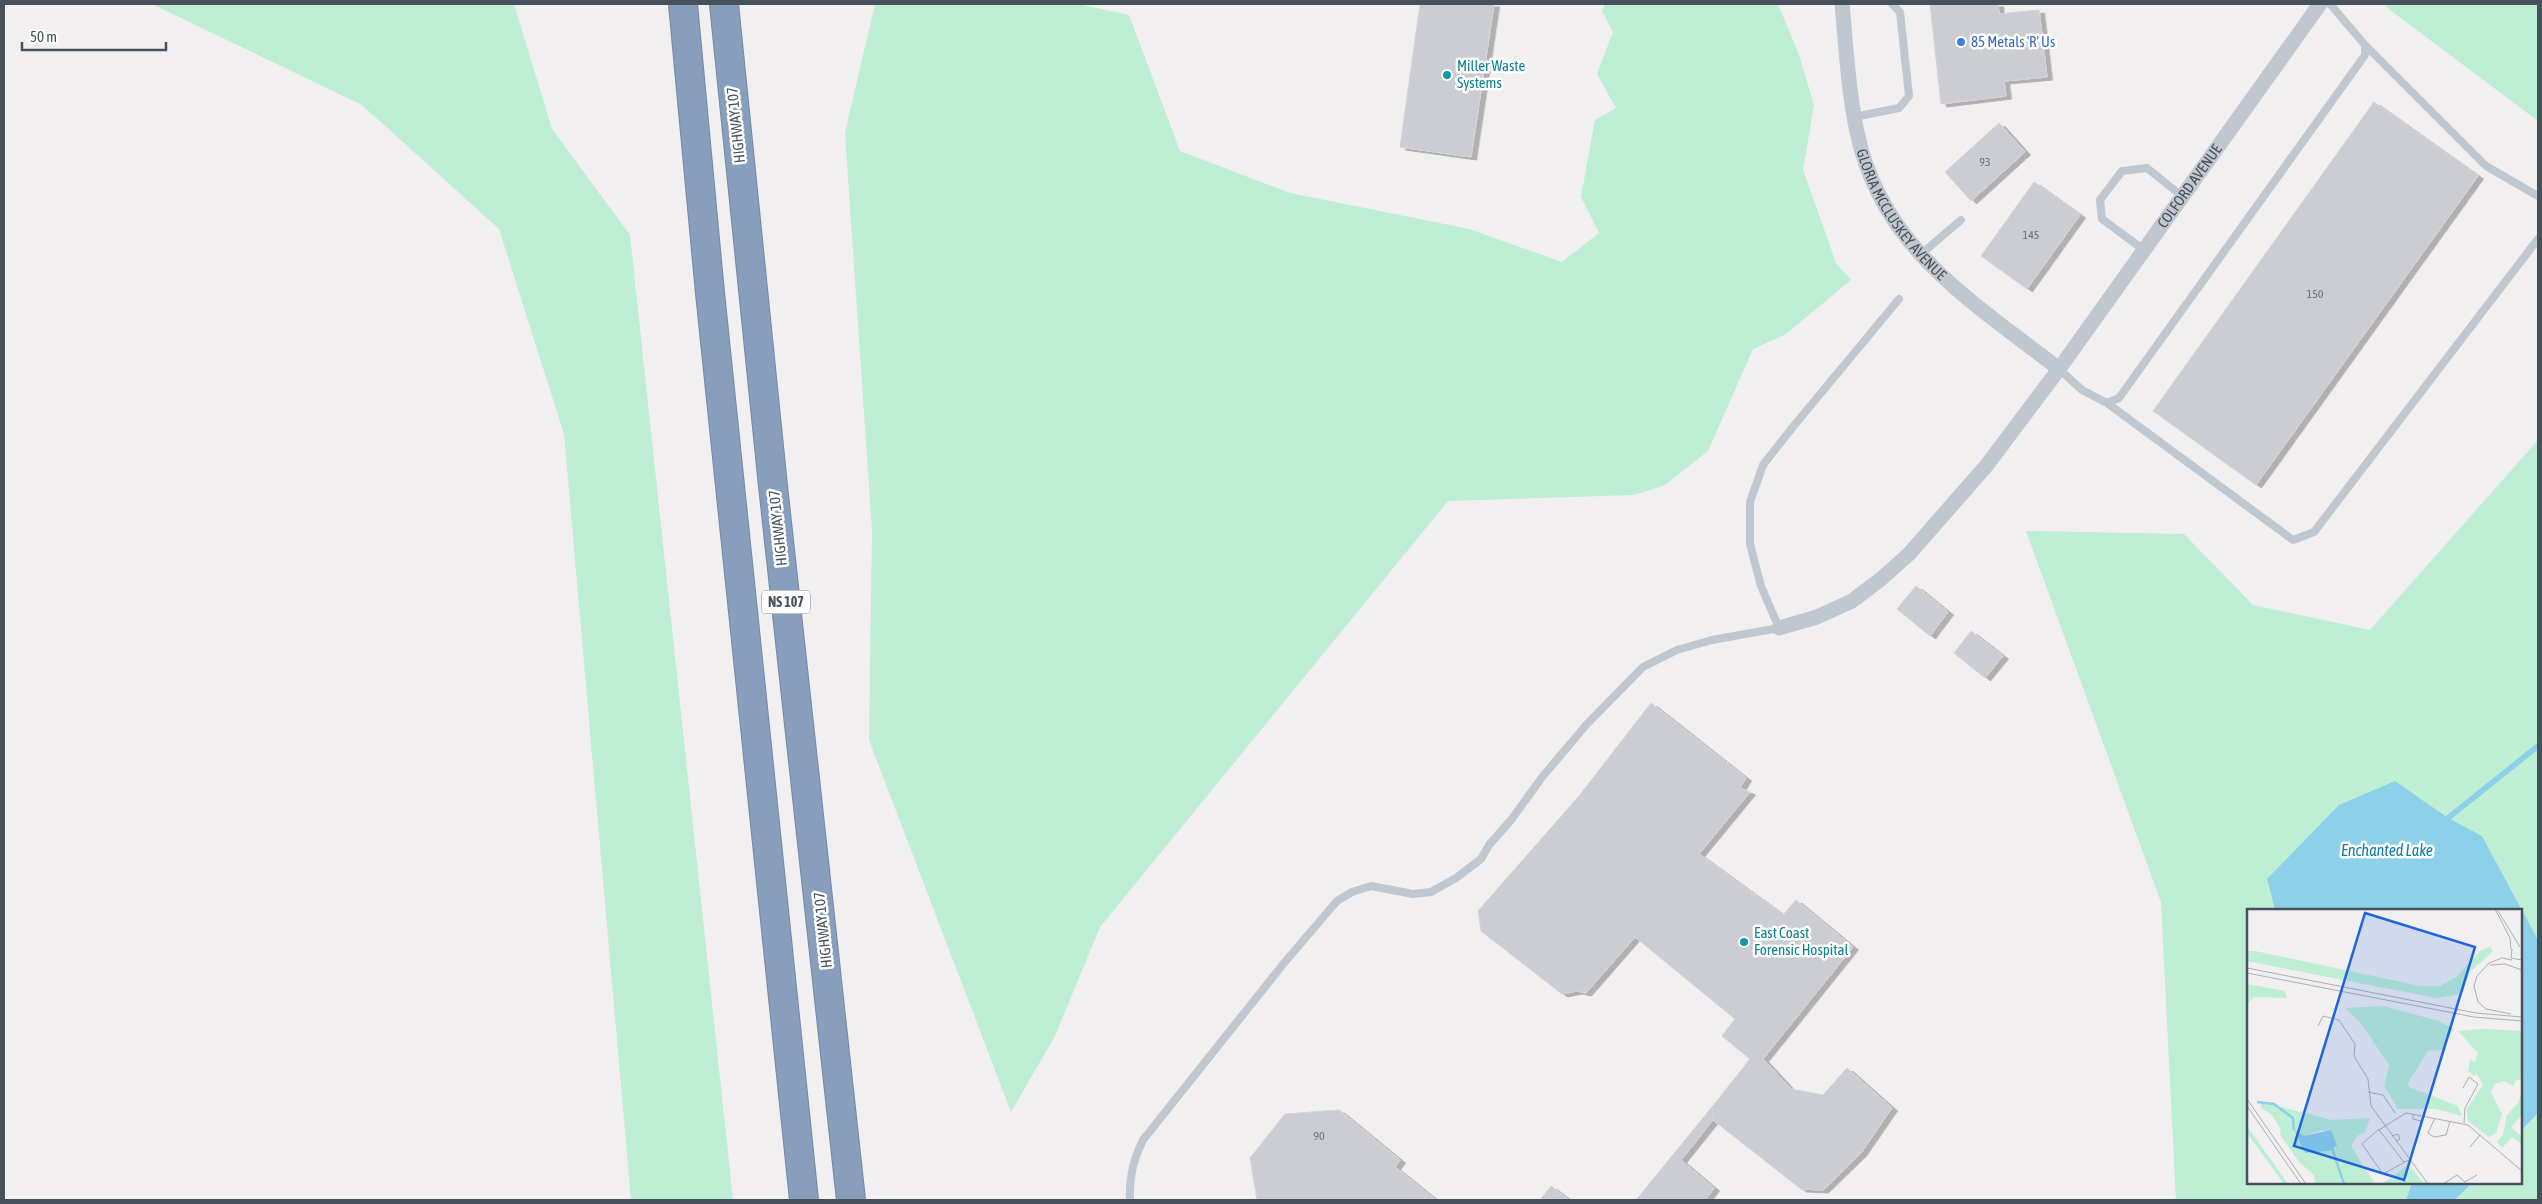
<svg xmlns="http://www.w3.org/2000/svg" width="2542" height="1204" font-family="'Asap Condensed',sans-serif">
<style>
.green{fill:#beeed4}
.water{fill:#8cd0ea}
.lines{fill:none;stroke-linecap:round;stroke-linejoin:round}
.stream{stroke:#8cd0ea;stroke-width:5.5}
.building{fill:#cbcdd3;stroke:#d3d4da;filter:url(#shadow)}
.motorway-casing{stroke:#7389a8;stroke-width:30}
.service{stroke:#bfc8d0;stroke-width:8}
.minor{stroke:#bfc8d0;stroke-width:15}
.motorway{stroke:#879ebc;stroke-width:28}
.shop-dot{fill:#3f7fe0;stroke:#fff;stroke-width:2}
.culture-dot{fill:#0f9aa8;stroke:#fff;stroke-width:2}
.labels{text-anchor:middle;stroke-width:5;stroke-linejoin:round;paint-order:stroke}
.number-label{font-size:12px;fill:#68707a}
.shield{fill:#fff;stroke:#7e858d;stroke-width:1}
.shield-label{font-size:14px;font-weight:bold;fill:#47515c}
.shop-label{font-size:15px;fill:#366cbe;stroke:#fff;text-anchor:start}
.culture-label{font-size:15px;fill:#0d838f;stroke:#fff;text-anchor:start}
.street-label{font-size:15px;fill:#47515c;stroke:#fff}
.water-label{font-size:16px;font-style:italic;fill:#0f7da6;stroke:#fff}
.inset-river{fill:none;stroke:#8cd0ea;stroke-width:2.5}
.inset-road{fill:none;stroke:#adb0b4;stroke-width:1}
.view{fill:#1d64dd;fill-opacity:0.15;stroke:#1d64dd;stroke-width:2.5}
.inset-edge{fill:none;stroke:#47515c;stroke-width:2.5}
</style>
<defs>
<filter id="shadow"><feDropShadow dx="5.5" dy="3" stdDeviation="0" flood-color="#0004"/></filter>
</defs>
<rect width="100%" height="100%" fill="#f1efef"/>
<path class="green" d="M152,4h362l38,125 78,106 103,965h-102l-67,-766 -65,-205 -137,-124z
M875,4h203l51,11 51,136 110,42 179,36 93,33 37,-29 -18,-36 14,-77 21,-12 -19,-34 16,-42 -11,-21 3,-7h173l21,51 15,50 -11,65 33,93 15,17 -65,54 -33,15 -45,102 -43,34 -31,10 -186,6 -348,426 -45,109 -44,76 -142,-372 3,-210 -27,-397z
M2387,4h151v117l-152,-114z
M2538,440v500l-56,-104 -34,-18 -181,61 8,31h-27v273l164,1 -6,16h-230l-15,-298 -135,-371 158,3 69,71 117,25z
M2538,1113v87h-83l17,-17h49v-52z"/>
<path class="water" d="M2395,781l53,37 34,18 56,104v173l-17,18v-221h-246l-8,-31 72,-74z
M2412,1183h60l-17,17h-49z"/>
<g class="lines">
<path class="stream" d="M2448,818l90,-72"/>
</g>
<path class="building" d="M1420,4h74l-23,153 -71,-10z
M1930,4h68l1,10 40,-4 8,67 -43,4 2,15 -65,8z
M2374,102l104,74 -222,309 -103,-74z
M1999,123l26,29 -54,49 -26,-29z
M2034,182l46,33 -53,74 -46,-33z
M1916,586l32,26 -18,24 -33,-27z
M1971,631l32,25 -18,22 -31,-25z
M1651,703l95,75 -6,10 10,4 -51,62 84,61 13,-15 57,47 -90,112 28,30 32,6 24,-27 45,40 -31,45 -38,37 -22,-1 -88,-69 -1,-13 38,-48 -28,-23 13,-17 -100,-82 -49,56 -9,-2 -15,3 -81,-63 -3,-20 101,-115z
M1712,1107l1,13 -32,40 33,28 -9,12h-69z
M1339,1110l61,50 -5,7 41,33h-179l-7,-42 35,-44z
M1551,1186l18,14h-29z"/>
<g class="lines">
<defs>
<path id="motorway" d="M683,4l27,289 94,907
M724,4l49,482 78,714"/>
</defs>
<use href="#motorway" class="motorway-casing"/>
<path class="service" d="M2365,45l121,121 52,30
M1854,117l45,-9 10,-12 -9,-84 -8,-8
M2144,250l-42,-31 -2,-19 22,-29 25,-3 36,29
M1920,255l41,-35
M2059,369l23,21 25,13 12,-5 246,-343v-10l-35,-41
M2107,403l186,137 21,-8 224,-293
M1130,1200c-1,-23 3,-39 13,-60l141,-177 53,-62 15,-9 19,-6 42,8 18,-2 25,-14 25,-19 8,-14 22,-25 32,-44 44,-52 56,-57 34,-17 35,-10 67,-12 -18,-42 -11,-42v-42l13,-37 29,-37 107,-129"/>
<g class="minor">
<path id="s1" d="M1842,4c4,42 6,86 15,128 24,116 115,169 202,237"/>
<path id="s2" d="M1779,628l38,-11 35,-16 29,-22 28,-25 78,-89 72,-96 261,-365"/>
</g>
<use href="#motorway" class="motorway"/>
</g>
<circle class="shop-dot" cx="1961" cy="42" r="5"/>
<g class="culture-dot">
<circle cx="1447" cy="75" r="5"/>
<circle cx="1744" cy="942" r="5"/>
</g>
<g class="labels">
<g class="number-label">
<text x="1985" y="166">93</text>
<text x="2031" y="239">145</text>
<text x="2315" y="298">150</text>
<text x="1319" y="1140">90</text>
</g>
<rect class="shield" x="762" y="590.5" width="48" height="23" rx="4"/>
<g class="shield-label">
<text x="786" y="607">NS 107</text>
</g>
<g class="shop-label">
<text x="1971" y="47">85 Metals 'R' Us</text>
</g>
<g class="culture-label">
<text x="1457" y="71">Miller Waste<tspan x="1457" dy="17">Systems</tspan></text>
<text x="1754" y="938">East Coast<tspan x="1754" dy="17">Forensic Hospital</tspan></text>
</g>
<g class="street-label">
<text transform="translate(736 125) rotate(-96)" y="5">HIGHWAY 107</text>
<text dy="5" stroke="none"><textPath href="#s2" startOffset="615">COLFORD AVENUE</textPath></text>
<text dy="5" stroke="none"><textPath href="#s1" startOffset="224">GLORIA MCCLUSKEY AVENUE</textPath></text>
<text transform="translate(778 528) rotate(-96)" y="5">HIGHWAY 107</text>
<text transform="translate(823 930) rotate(-96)" y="5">HIGHWAY 107</text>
</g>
<g class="water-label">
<text x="2387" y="856">Enchanted Lake</text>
</g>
</g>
<g transform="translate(2247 909)">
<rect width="275" height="275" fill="#f1efef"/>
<path d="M243,38l3,4 -23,21 -8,22 -26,4 -189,-37v-10h8l165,35h20l16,-9 25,-27zM0,75l38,7 2,7 -33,-1 -7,7zM136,97l56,15 15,8 -12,21 -14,1 -20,32 1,4 49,19 4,10 -26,-7h-38l-14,-23 5,-21 -29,-43 -15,-14zM236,120l39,2v48l-6,1 -3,6 -9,-5 -9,3 -4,8 11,22 -6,19 -7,4 -21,-16 -1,-12 16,-24 -6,-11 -3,2 -6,-5 2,-11 5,2 3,-9 -20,-22zM275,180v26l-11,12 11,10v7l-10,-7 -10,11 -5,-6 6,-7 4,-20 12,-13zM14,193l71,18 38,-2 -5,14 -8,4 -6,10 24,38h-60l-1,-9 -15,-13 -19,-27 1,-5 -9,-15 -11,-7zM47,221l10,6 19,-6 14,14 -8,7 -24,2zM0,217l5,7 36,51h-4l-37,-51zM161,256l17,19h-43z" fill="#beeed4" fill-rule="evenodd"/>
<path d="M47,221l10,6 27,-6 6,15 -8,6 -24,2z" fill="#8cd0ea"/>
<path class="inset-river" d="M10,193l17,2 19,14 1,12M85,239l12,36"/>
<path class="inset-road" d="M248,0l15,29 1,12M251,2l22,36M265,40l-1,9 11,2M243,56l15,-1 17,6M0,59l229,45 46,4M0,64l227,44 48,4M264,105l-25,-5 -8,-7 -4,-16 3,-10 12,-13 13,-5 10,2M71,117l5,-10 16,4 16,24 -1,12 14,23 3,27 57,78M216,179l6,-11 9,7M121,183l15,3 12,18M0,190l59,85M0,197l54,78M166,205v5l8,2 3,-5M188,209l-7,15 6,4 12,-2 4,-14M217,214l1,-15 13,-24M132,220l-17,15 21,30 22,-12M145,227l6,-2 2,5 -4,2M223,238l10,-12M163,251l-6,2 -25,-32 27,-17 62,12 54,46M196,275l14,-9 8,7 12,-7"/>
<path class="view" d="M118,4l110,34 -71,233 -110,-34z"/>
<rect width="275" height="275" class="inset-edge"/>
</g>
<rect width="2542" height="1204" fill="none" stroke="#47515c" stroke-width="10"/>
<path d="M22 42v8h144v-8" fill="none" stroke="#47515c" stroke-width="2.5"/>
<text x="30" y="42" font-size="15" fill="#47515c" stroke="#ffffff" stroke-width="4" paint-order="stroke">50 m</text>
</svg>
